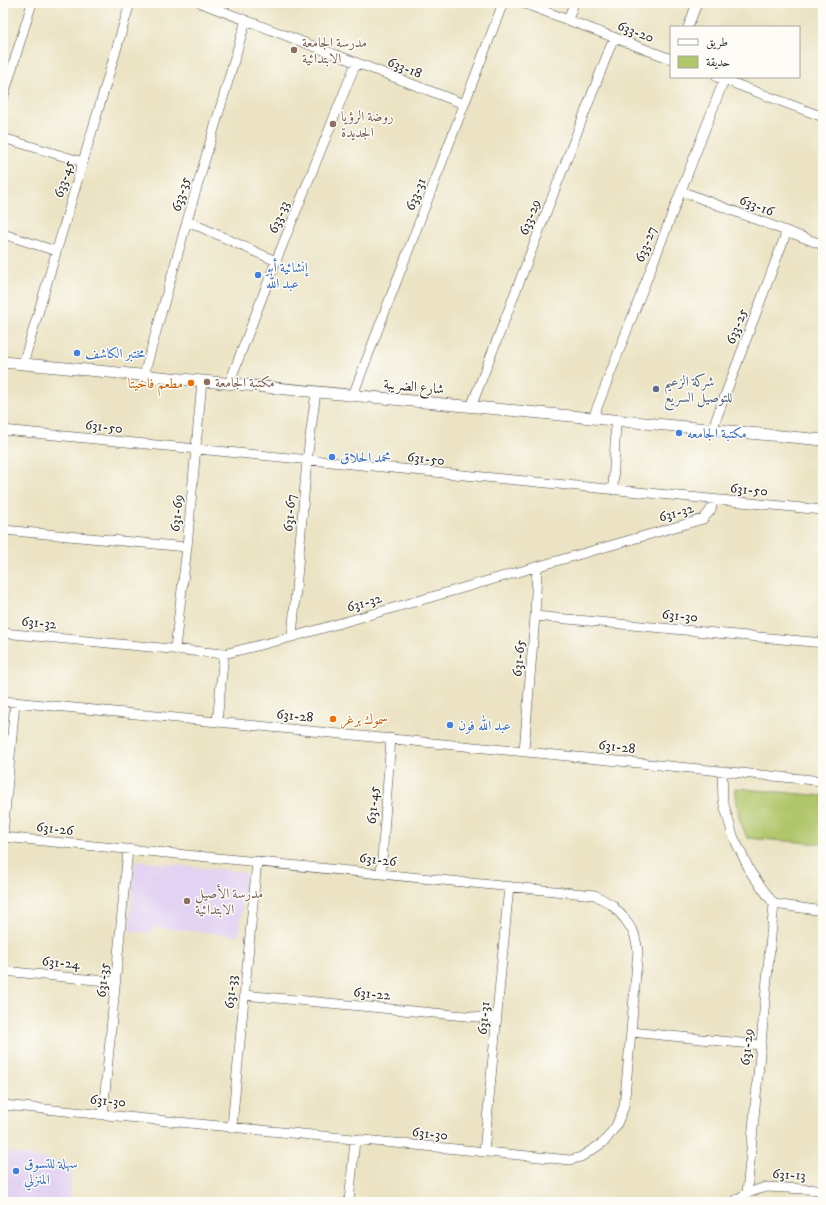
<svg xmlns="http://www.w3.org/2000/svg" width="826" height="1205" font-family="'IM FELL DW Pica',Amiri,serif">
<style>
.built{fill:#e3d3f2}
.green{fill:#b1c66a;stroke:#6e784a}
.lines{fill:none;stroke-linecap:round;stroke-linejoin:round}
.minor-casing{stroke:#484742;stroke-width:10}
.tertiary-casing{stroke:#484742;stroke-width:12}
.minor{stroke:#fff;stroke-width:9}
.tertiary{stroke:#fff;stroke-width:11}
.education-dot{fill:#8d6e63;stroke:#fdfcf7;stroke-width:1.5}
.shop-dot{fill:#3f7fe0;stroke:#fdfcf7;stroke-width:1.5}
.food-dot{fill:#e8710a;stroke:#fdfcf7;stroke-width:1.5}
.service-dot{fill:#5c6f8a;stroke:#fdfcf7;stroke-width:1.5}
.labels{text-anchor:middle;stroke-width:3;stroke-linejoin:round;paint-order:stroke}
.street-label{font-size:14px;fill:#2b2b2b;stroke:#fdfcf7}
.education-label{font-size:14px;fill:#785e54;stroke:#fdfcf7;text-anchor:start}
.shop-label{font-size:14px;fill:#366cbe;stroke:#fdfcf7;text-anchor:start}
.service-label{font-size:14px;fill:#4e5e75;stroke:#fdfcf7;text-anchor:start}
.food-label{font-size:14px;fill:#c56008;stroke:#fdfcf7;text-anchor:end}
</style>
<rect width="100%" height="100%" fill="#fdfcf7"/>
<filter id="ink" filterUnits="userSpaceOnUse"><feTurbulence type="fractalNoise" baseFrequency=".025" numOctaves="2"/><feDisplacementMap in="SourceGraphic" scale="8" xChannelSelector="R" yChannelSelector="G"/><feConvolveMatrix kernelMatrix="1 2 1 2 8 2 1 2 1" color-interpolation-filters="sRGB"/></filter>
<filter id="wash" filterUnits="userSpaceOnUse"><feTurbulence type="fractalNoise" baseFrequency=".012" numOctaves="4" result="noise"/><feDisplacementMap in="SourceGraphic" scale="16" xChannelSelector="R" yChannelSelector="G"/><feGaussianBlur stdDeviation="0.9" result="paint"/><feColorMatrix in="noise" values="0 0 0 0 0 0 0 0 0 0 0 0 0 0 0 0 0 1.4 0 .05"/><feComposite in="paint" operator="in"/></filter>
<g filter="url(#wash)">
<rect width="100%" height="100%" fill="#ebe3c3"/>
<path class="built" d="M138,861l105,11 3,2 -7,62 -87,-9v6l-23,-2 6,-68z
M3,1151l69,13 -3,38h-53l-13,-3z"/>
<path class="green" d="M735,788l88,8v48l-76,-6 -8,-20z"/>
</g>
<g filter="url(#ink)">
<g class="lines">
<defs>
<path id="minor" d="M201,3l263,101
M523,3l148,56
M568,20l6,-17
M688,27l9,-24
M717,77l106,40
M3,98l29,-95
M3,138l80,24
M681,191l142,54
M187,221l89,40
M3,234l53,17
M23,364l107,-361
M144,375l43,-154 59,-201
M229,384l47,-123 80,-198
M353,395l150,-392
M471,407l143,-370
M593,418l131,-338
M3,430l820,80
M712,430l75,-199
M613,490l3,-70
M3,530l184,17
M535,616l288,27
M3,633l221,21 68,-17 411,-118 8,-9 2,-10
M292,637l15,-177 9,-68
M175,648l12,-101 15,-166
M3,701l820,80
M217,722l7,-68
M524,751l11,-135 2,-49
M722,771l1,30 10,35 18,37 23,31 49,7
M3,835l12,-133
M3,837l592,58 17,10 13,14 9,14 4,17 -7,82
M381,873l10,-135
M3,971l113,11
M244,995l253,24
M3,1105l567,55 11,-3 23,-15 12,-16 8,-19 7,-75 130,13
M103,1114l25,-265
M232,1126l25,-265
M484,1152l25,-266
M747,1193l27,-289
M349,1202l6,-62
M733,1202l14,-9 19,-6 57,3"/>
<path id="tertiary" d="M3,362l820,78"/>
</defs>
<use href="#minor" class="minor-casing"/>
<use href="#tertiary" class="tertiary-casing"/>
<use href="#minor" class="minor"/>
<use href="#tertiary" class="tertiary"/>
</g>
</g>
<g class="education-dot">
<circle cx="294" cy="50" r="4"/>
<circle cx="333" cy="124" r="4"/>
<circle cx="207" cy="382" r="4"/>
<circle cx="187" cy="901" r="4"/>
</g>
<g class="shop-dot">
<circle cx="258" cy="275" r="4"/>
<circle cx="77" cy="353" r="4"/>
<circle cx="679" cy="433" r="4"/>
<circle cx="332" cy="457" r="4"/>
<circle cx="450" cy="725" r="4"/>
<circle cx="16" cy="1171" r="4"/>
</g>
<g class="food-dot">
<circle cx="191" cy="383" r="4"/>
<circle cx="333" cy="719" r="4"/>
</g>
<circle class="service-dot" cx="656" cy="389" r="4"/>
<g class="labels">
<g class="street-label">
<text transform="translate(636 31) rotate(21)" y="5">633-20</text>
<text transform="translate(405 67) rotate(21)" y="5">633-18</text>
<text transform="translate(63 179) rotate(-73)" y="5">633-45</text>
<text transform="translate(180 194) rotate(-74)" y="5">633-35</text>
<text transform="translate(415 194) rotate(-69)" y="5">633-31</text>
<text transform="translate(757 205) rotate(21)" y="5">633-16</text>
<text transform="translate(278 217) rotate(-68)" y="5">633-33</text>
<text transform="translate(529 217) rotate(-69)" y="5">633-29</text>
<text transform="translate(645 244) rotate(-69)" y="5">633-27</text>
<text transform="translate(736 326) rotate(-69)" y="5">633-25</text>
<text transform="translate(414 386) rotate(5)" y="5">شارع الضريبة</text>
<text transform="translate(104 426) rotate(6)" y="5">631-50</text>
<text transform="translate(426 458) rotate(6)" y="5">631-50</text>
<text transform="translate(749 489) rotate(5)" y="5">631-50</text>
<text transform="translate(676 512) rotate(-16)" y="5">631-32</text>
<text transform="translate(176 513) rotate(-85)" y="5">631-69</text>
<text transform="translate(289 513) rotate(-85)" y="5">631-67</text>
<text transform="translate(364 602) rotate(-16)" y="5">631-32</text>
<text transform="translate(680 615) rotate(5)" y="5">631-30</text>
<text transform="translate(39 622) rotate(5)" y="5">631-32</text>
<text transform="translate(518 658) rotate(-85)" y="5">631-65</text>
<text transform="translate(295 715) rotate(5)" y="5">631-28</text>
<text transform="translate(617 746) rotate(6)" y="5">631-28</text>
<text transform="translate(372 805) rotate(-86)" y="5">631-45</text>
<text transform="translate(55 828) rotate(6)" y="5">631-26</text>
<text transform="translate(378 859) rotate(6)" y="5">631-26</text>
<text transform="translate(61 962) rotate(5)" y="5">631-24</text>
<text transform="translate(102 980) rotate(-85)" y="5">631-35</text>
<text transform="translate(230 992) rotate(-85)" y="5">631-33</text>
<text transform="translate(372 993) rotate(5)" y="5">631-22</text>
<text transform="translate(483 1018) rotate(-85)" y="5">631-31</text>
<text transform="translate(746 1047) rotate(-85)" y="5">631-29</text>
<text transform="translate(108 1100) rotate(5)" y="5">631-30</text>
<text transform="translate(430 1133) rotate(6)" y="5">631-30</text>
<text transform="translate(789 1174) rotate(3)" y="5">631-13</text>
</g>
<g class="education-label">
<text x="302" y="47">مدرسة الجامعة<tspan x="302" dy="16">الابتدائية</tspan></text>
<text x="341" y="121">روضة الرؤيا<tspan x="341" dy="16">الجديدة</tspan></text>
<text x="215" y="387">مكتبة الجامعة</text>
<text x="195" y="898">مدرسة الأصيل<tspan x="195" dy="16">الابتدائية</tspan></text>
</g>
<g class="shop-label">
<text x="266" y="272">إنشائية أبو<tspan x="266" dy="16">عبد الله</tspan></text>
<text x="85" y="358">مختبر الكاشف</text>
<text x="687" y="438">مكتبة الجامعه</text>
<text x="340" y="462">محمد الحلاق</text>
<text x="458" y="730">عبد الله فون</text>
<text x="24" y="1168">سهلة للتسوق<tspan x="24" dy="16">المنزلي</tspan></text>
</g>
<g class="service-label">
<text x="664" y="386">شركة الزعيم<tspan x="664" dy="16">للتوصيل السريع</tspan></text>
</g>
<g class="food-label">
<text x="183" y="388">مطعم فاخيتا</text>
<text x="341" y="724" text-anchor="start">سموك برغر</text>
</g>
</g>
<rect width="826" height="1205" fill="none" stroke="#fdfcf7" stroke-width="16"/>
<rect x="670" y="26" width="130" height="52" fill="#fdfcf7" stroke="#a9a8a5"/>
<rect x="678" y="39" width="20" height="6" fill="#ffffff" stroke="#a9a8a5"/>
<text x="706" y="46" font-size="12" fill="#2b2b2b">طريق</text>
<rect x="678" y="56" width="20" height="12" fill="#b1c66a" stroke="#a9a8a5"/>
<text x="706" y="66" font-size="12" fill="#2b2b2b">حديقة</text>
</svg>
